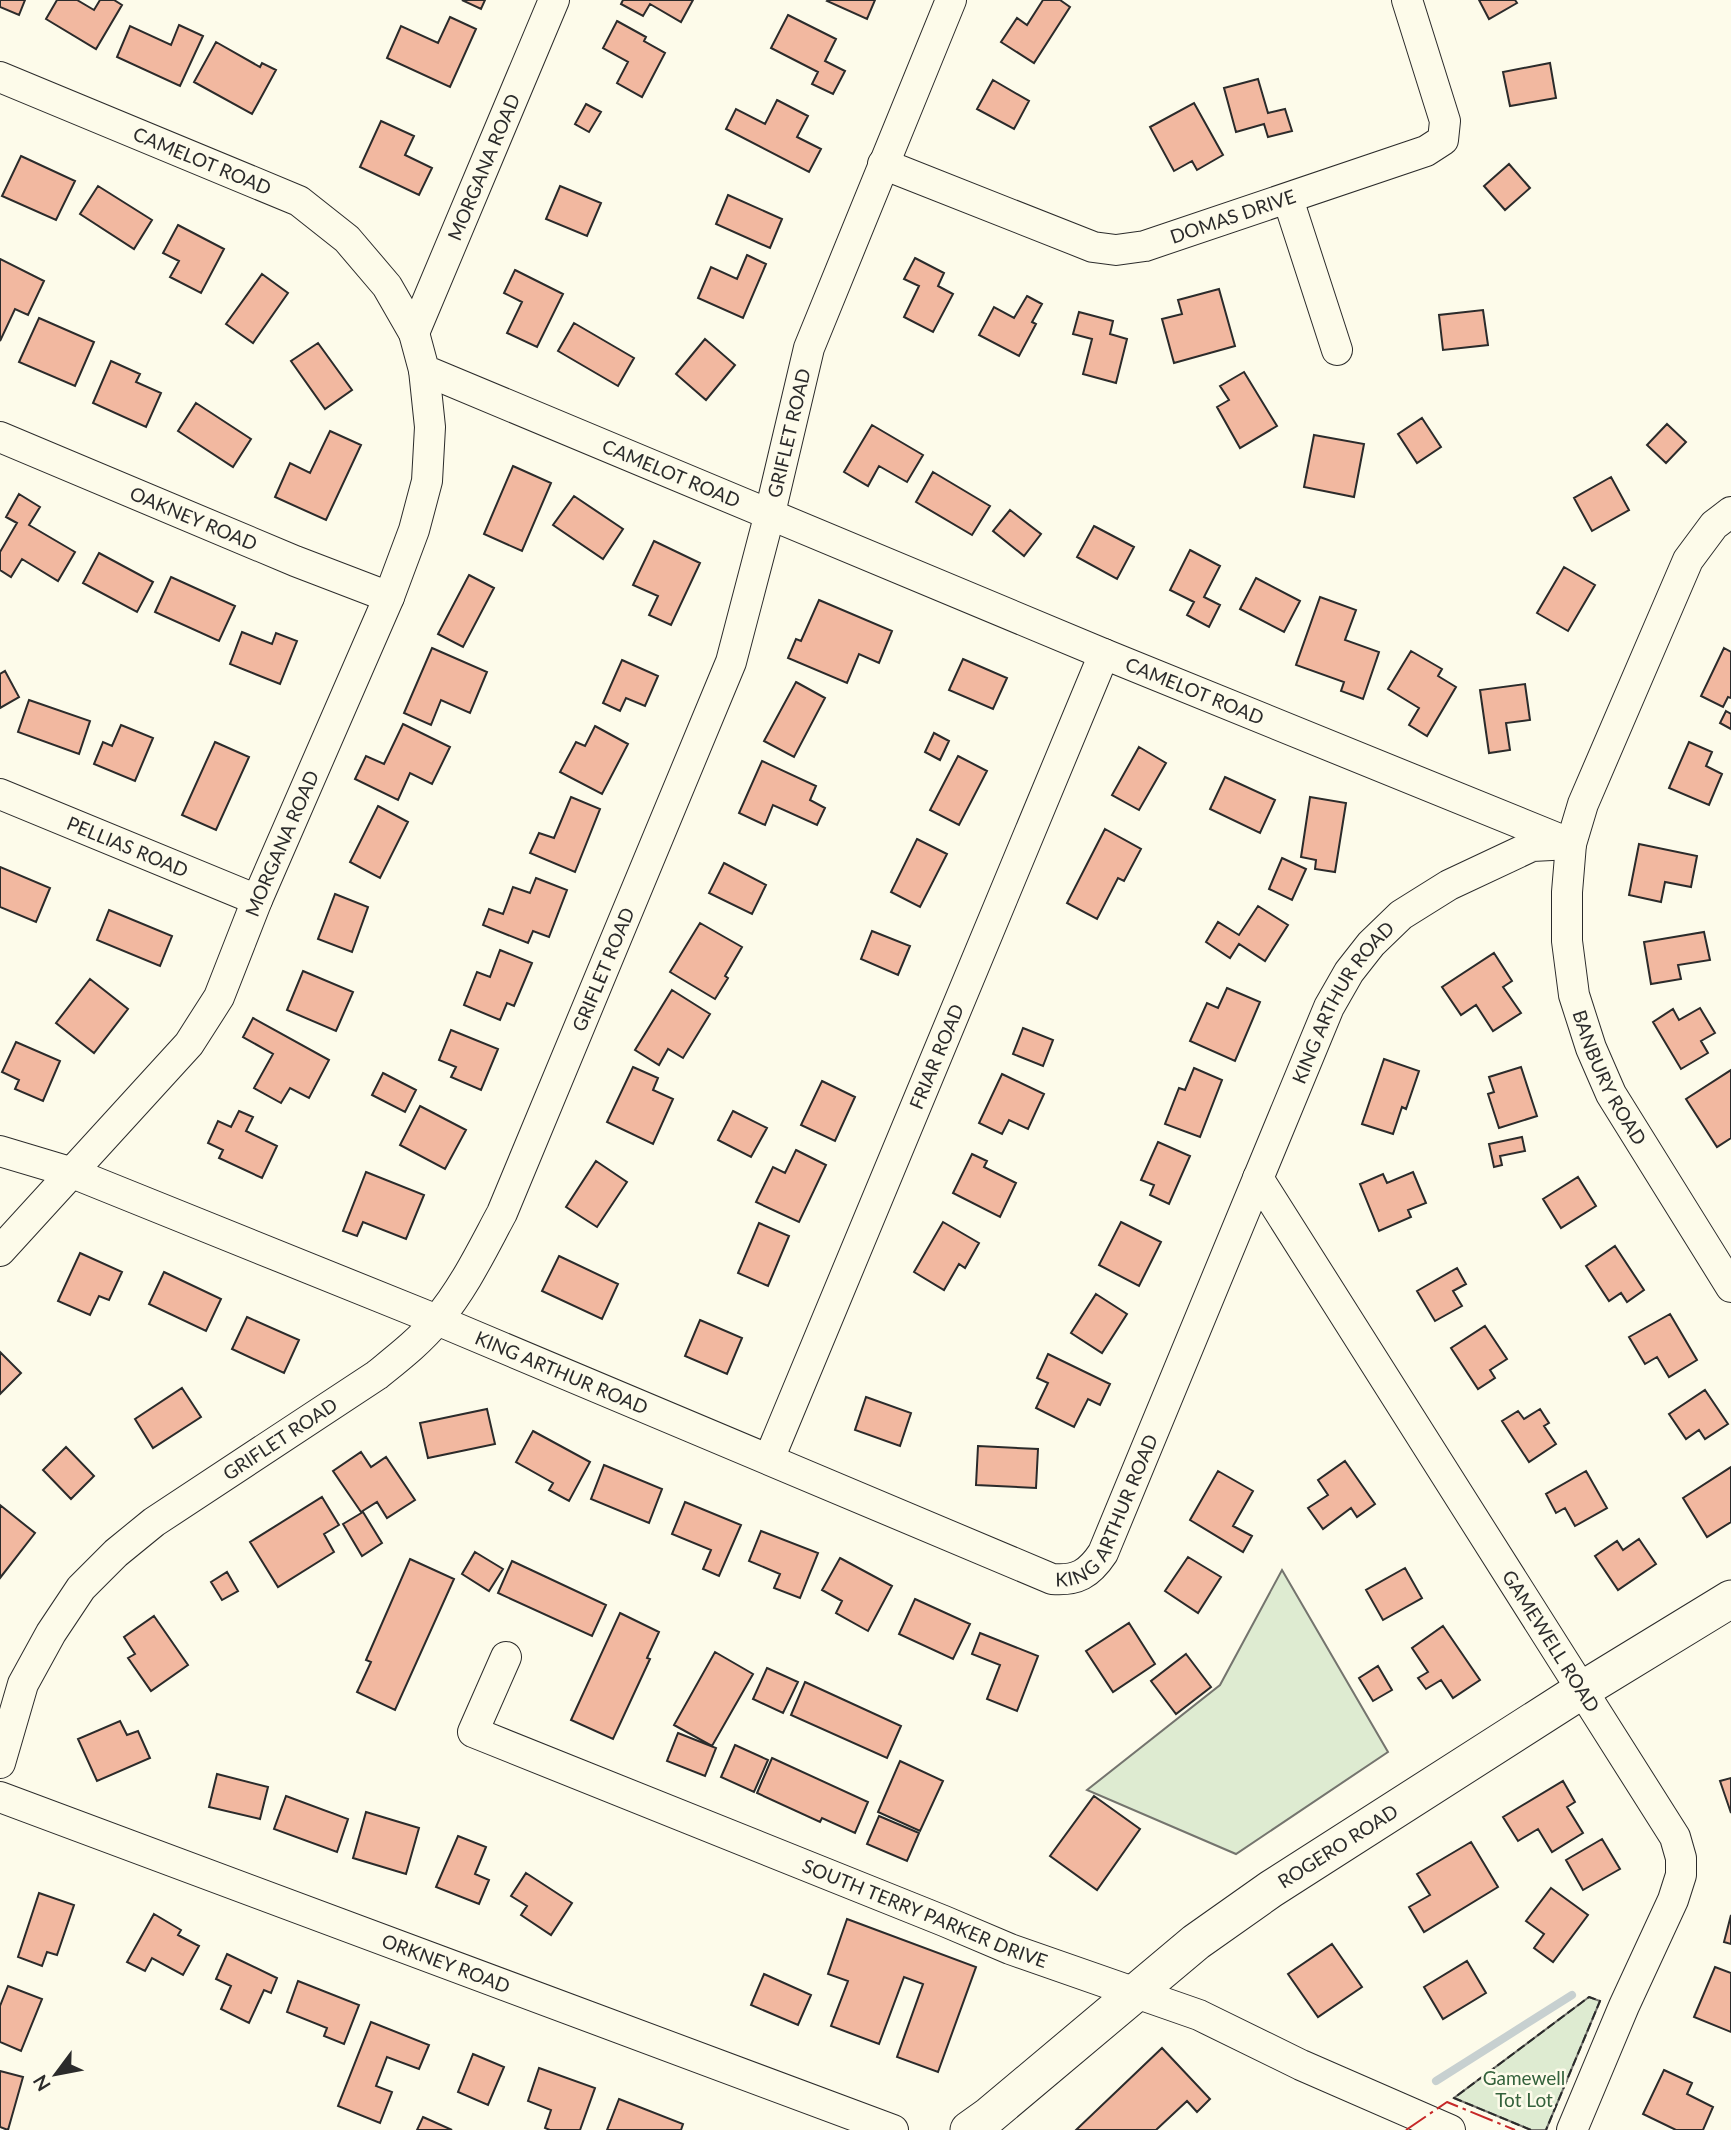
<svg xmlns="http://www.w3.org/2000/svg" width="1731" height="2130" font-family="Lato,sans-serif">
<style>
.green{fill:#deebd1;stroke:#74746e;stroke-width:2}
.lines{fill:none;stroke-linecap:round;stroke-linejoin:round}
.stream{stroke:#c7d0d0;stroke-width:8}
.building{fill:#f2b8a0;stroke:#2b2b2b;stroke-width:2}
.minor-casing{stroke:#2b2b2b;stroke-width:32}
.major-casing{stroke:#2b2b2b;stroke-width:39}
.minor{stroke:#fdfbea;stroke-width:30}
.major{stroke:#fdfbea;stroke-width:37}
.fence{stroke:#2b2b2b;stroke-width:2;stroke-dasharray:9 3.5;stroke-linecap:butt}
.power{stroke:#c62828;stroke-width:2;stroke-dasharray:24 5 3.5 5;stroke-linecap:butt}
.labels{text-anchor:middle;stroke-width:5;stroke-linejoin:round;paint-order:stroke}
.street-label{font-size:19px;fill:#2b2b2b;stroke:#fdfbea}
.park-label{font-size:19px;fill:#34623c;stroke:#fdfbea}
</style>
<rect width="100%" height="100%" fill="#fdfbea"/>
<path class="green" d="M1282,1570l106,182 -152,102 -149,-64 133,-105z
M1589,1997l11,4 -54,129h-15l-77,-32z"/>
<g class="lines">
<path class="stream" d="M1436,2081l136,-86"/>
</g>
<path class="building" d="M0,0h25l-6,15 -19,-8z
M57,0h20l17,10 6,-10h14l8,5 -26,44 -50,-30z
M462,0h23l-4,9z
M623,0h70l-12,22 -31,-18 -7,12 -22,-12z
M828,0h47l-8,19 -40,-18z
M1043,0h17l10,7 -36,56 -33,-21 16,-24 10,7z
M1479,0h36l2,3 -28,16z
M788,15l48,24 -11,22 20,10 -12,23 -21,-10 6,-12 -47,-24z
M450,17l26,12 -26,58 -63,-29 14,-32 37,17z
M617,21l29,16 -2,4 21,12 -23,44 -25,-14 11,-21 -25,-14z
M179,25l24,11 -23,50 -63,-29 13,-31 41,19z
M216,42l44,25 2,-4 14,7 -24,44 -58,-32z
M1550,63l6,35 -46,8 -7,-34z
M1258,79l10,34 17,-4 7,22 -24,6 -4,-13 -28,8 -12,-44z
M993,80l36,21 -15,28 -37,-20z
M777,100l31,16 -11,21 24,12 -12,23 -83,-43 10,-20 29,15z
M1194,103l29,52 -26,15 -5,-9 -18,10 -24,-44z
M586,104l15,8 -12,20 -14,-8z
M381,121l33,15 -9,19 27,13 -13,27 -59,-28z
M21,156l54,25 -19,39 -54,-24z
M1509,164l21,24 -25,22 -21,-24z
M98,186l54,34 -18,29 -54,-35z
M560,186l41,17 -14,33 -41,-17z
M728,195l54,24 -12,29 -54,-24z
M178,225l46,24 -23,44 -31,-16 9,-16 -16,-8z
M747,255l19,9 -23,54 -45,-20 13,-31 26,12z
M915,258l29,15 -6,13 15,8 -20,38 -29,-15 15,-31 -15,-7z
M0,259l44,22 -16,34 -13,-6 -15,32z
M515,270l48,24 -26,53 -30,-14 15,-31 -18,-9z
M262,274l26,19 -35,50 -27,-19z
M1219,289l16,57 -61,17 -12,-44 20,-5 -4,-14z
M1027,296l15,8 -10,18 4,2 -17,32 -40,-21 15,-28 20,11z
M1483,310l5,35 -45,5 -4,-35z
M1079,312l34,9 -3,13 17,5 -11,44 -33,-9 9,-35 -19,-5z
M39,318l55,24 -19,44 -56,-24z
M574,323l60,35 -16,28 -60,-35z
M705,339l30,26 -29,35 -30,-26z
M318,343l34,47 -27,19 -34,-48z
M111,361l29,13 -4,8 25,11 -15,34 -53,-24z
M1244,372l33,54 -37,22 -23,-41 12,-7 -9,-14z
M196,403l55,36 -18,28 -55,-36z
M1422,418l19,29 -24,16 -19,-29z
M1667,424l19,18 -20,21 -19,-18z
M872,425l51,30 -16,27 -28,-16 -11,20 -24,-14z
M330,431l31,14 -35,75 -51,-23 15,-34 20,10z
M1314,435l50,9 -10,53 -50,-10z
M513,466l38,17 -29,68 -38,-17z
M933,472l57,34 -18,29 -56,-33z
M1611,477l18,33 -37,21 -18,-33z
M19,494l21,13 -11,18 46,27 -17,29 -36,-22 -11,18 -11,-7v-18l17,-29 -11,-6z
M574,496l49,33 -20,30 -50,-34z
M1010,510l31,24 -17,22 -31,-25z
M1094,526l40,21 -17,32 -40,-22z
M654,541l46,22 -29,62 -22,-10 9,-19 -25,-11z
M1190,550l30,16 -16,31 16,8 -11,22 -22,-12 7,-13 -24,-12z
M99,553l54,29 -16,30 -54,-29z
M1564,567l31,18 -27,46 -31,-18z
M469,575l25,13 -31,59 -25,-13z
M171,577l64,29 -16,35 -64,-29z
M1256,578l44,23 -16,31 -44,-23z
M1320,597l36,13 -11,30 34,12 -16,47 -22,-8 3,-9 -48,-17z
M819,600l73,31 -13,32 -20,-9 -12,29 -59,-25 8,-19 5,2z
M242,632l30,12 4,-11 21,8 -17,43 -50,-20z
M432,648l55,24 -17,41 -29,-13 -10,25 -27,-12z
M1724,648l7,4v46l-3,-1 -5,10 -22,-11z
M1411,651l31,18 -4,7 18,11 -29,49 -18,-11 10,-17 -31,-19z
M963,659l44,19 -14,31 -44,-19z
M622,660l36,16 -13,30 -19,-8 -6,13 -17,-8z
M5,671l14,26 -19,11v-34z
M796,682l29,16 -31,59 -30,-16z
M1525,684l5,36 -24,3 4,27 -21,3 -9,-63z
M29,700l61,21 -11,33 -61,-22z
M1726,711l5,3v15l-11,-6z
M403,724l47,23 -18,37 -22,-11 -12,27 -43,-21 11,-23 18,8z
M121,725l32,13 -18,43 -41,-17 9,-22 9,4z
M595,726l33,18 -26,50 -42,-22 16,-30 9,4z
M934,733l15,8 -9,19 -15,-8z
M215,742l34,15 -33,73 -34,-15z
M1689,742l23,10 -6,14 16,8 -13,31 -40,-17z
M1139,747l27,16 -27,47 -27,-15z
M958,756l29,15 -28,54 -29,-15z
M762,761l54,25 -6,14 15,8 -8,17 -44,-20 -8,20 -26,-12z
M1225,777l50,23 -15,33 -50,-24z
M571,797l29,12 -25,63 -45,-19 9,-20 15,5z
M1310,797l36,6 -11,69 -20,-3 1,-9 -15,-3z
M378,806l30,16 -28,56 -30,-16z
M1105,829l36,20 -17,32 -6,-3 -21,41 -30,-16z
M917,839l30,15 -27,53 -29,-15z
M1639,844l58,12 -6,31 -26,-5 -4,20 -32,-7z
M1282,858l24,11 -14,31 -23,-11z
M724,863l42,22 -14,29 -43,-21z
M0,867l50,21 -14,34 -36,-15z
M536,878l31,12 -18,47 -16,-6 -5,12 -45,-18 6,-16 14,5 10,-27 17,6z
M335,894l33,13 -16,45 -34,-13z
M1258,906l30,19 -23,36 -26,-17 -9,14 -24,-16 12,-20 21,13z
M109,910l63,26 -12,30 -63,-26z
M700,923l42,24 -17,29 3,2 -13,21 -45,-27z
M872,931l38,15 -12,29 -37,-16z
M1704,932l6,28 -32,5 3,14 -30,5 -7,-42z
M500,950l32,13 -18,43 -7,-3 -7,17 -36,-15 13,-33 13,5z
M1494,953l18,28 -9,6 18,26 -28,18 -17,-26 -15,10 -19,-28z
M303,971l50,21 -17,39 -49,-21z
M90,979l38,30 -34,44 -38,-30z
M1227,988l33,14 -25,59 -45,-20 17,-38 11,5z
M672,990l38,24 -27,44 -15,-9 -9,16 -24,-15z
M1700,1008l15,25 -14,8 7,12 -27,16 -28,-47 20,-13 6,11z
M253,1018l76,42 -20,38 -19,-10 -9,15 -27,-15 19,-34 -30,-17z
M1023,1028l30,12 -10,26 -30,-12z
M451,1030l47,19 -17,41 -30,-13 5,-10 -17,-7z
M16,1042l44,19 -17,40 -28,-12 4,-9 -17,-8z
M1384,1059l35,12 -13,38 -4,-2 -9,27 -31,-10z
M633,1067l25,11 -5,12 20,9 -20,45 -46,-22z
M1521,1067l16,49 -38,12 -11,-34 6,-2 -5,-15z
M1194,1068l28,12 -22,57 -35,-13 14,-36 6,2z
M1731,1070v68l-14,9 -31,-48z
M383,1073l33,17 -11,22 -33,-17z
M1002,1074l42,20 -16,35 -19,-9 -7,14 -23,-11z
M822,1081l33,16 -20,44 -34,-16z
M420,1106l46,24 -21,39 -45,-24z
M239,1111l14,6 -7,14 31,15 -15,32 -43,-20 4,-8 -15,-7 10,-22 13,6z
M733,1111l34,17 -16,29 -33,-17z
M1522,1137l3,14 -25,5 2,9 -8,2 -5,-23z
M1158,1142l32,14 -21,48 -19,-9 4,-10 -13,-5z
M796,1150l30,15 -27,57 -43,-20 17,-35 12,6z
M972,1154l15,7 -3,6 32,16 -16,34 -47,-24z
M596,1161l31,21 -30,45 -31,-20z
M366,1172l58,23 -18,44 -43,-17 -6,14 -14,-5z
M1413,1172l13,31 -18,7 3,7 -32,14 -19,-47 23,-10 4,9z
M1578,1177l18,29 -35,22 -18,-29z
M943,1222l36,21 -14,25 -6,-4 -15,26 -30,-18z
M1121,1222l40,20 -22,44 -40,-21z
M759,1223l30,13 -21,50 -30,-13z
M1615,1246l29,44 -17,12 -6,-9 -12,8 -23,-35z
M80,1253l42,19 -13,28 -10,-4 -9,19 -32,-14z
M559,1256l59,28 -16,35 -60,-28z
M1457,1268l9,16 -13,7 9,15 -27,15 -18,-30z
M164,1272l57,27 -15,32 -57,-27z
M1096,1294l31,20 -25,39 -31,-20z
M1670,1314l27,46 -28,17 -12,-20 -12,7 -16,-27z
M247,1317l52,23 -15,33 -52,-24z
M700,1320l42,18 -15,36 -42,-18z
M1485,1326l22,33 -17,11 5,8 -17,11 -27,-41z
M0,1352l21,21 -21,21z
M1048,1354l62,30 -10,21 -12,-6 -14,28 -38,-19 12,-25 -11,-5z
M182,1388l19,29 -48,31 -18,-29z
M1705,1390l23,34 -23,15 -6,-9 -13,9 -17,-25z
M866,1397l45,16 -11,33 -45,-16z
M487,1409l8,35 -67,14 -8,-35z
M1540,1409l9,14 -5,3 12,18 -27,18 -27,-41 16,-10 6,8z
M533,1431l57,31 -21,39 -20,-11 4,-7 -37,-21z
M978,1446l60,3 -2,39 -60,-3z
M66,1447l28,29 -23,23 -28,-29z
M361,1452l10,15 15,-10 29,43 -28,18 -10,-16 -16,10 -28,-41z
M1345,1461l30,43 -18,13 -6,-9 -28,21 -15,-21 20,-13 -10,-15z
M604,1465l58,24 -13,34 -58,-24z
M1731,1467v55l-24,15 -24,-39z
M1218,1471l35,20 -20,35 19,10 -9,16 -53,-32z
M1586,1471l21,37 -32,18 -10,-18 -9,5 -10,-19z
M322,1497l17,28 -15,9 10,18 -56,35 -28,-45z
M685,1502l56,23 -22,51 -16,-7 8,-19 -39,-16z
M0,1505l35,28 -35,45z
M363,1512l19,31 -20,13 -19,-32z
M761,1531l57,22 -18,45 -26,-10 6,-14 -31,-13z
M1639,1539l17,25 -38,26 -23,-34 22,-15 6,9z
M475,1552l28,17 -14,22 -27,-17z
M1188,1557l33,20 -23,36 -33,-22z
M840,1558l52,28 -24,45 -32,-18 6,-12 -20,-11z
M410,1559l44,20 -59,131 -38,-18 14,-30 -5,-2z
M512,1561l94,44 -14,31 -94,-43z
M1405,1568l17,30 -39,22 -17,-30z
M227,1572l11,19 -16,9 -11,-18z
M915,1599l55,25 -17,35 -54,-25z
M620,1613l39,19 -12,26 3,1 -37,80 -42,-19z
M154,1616l34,49 -37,26 -23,-33 7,-4 -11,-17z
M1129,1623l26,41 -42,28 -27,-41z
M1443,1626l37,54 -27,18 -12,-18 -15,9 -8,-11 10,-6 -16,-24z
M980,1633l58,23 -21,55 -30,-12 13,-34 -28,-11z
M715,1652l38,22 -41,72 -38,-21z
M1186,1654l25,33 -35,27 -25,-33z
M1378,1666l14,24 -19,11 -14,-23z
M767,1668l31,14 -15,31 -30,-14z
M805,1682l96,44 -14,32 -96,-43z
M120,1721l7,14 11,-4 12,27 -53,23 -19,-42z
M678,1733l38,15 -11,28 -38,-15z
M735,1745l33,15 -14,32 -33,-15z
M772,1758l96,44 -13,31 -33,-15 -2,4 -63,-29z
M900,1761l43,20 -23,50 -42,-19z
M217,1774l51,13 -8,32 -51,-12z
M1731,1778v35l-11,-32z
M1563,1781l12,21 -8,5 16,26 -31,19 -14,-23 -20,12 -15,-24z
M286,1796l62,23 -11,33 -63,-23z
M1094,1796l46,33 -43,61 -47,-34z
M366,1812l53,16 -13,46 -53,-16z
M879,1816l40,17 -12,28 -40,-17z
M458,1836l28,11 -11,27 14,6 -10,24 -43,-17z
M1602,1839l18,30 -37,21 -17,-30z
M1471,1842l27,45 -74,45 -15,-25 21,-12 -13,-21z
M526,1873l46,30 -21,32 -30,-20 6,-9 -16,-10z
M1551,1888l37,27 -35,47 -19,-14 10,-14 -18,-13z
M39,1893l35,12 -17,50 -10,-3 -5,14 -24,-9z
M154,1914l27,16 -3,5 21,11 -16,29 -31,-17 -7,13 -18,-9z
M1731,1915v29l-7,-2z
M847,1919l129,48 -38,105 -41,-15 26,-73 -19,-7 -25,67 -48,-18 17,-45 -20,-7z
M1332,1944l30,43 -44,30 -30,-43z
M227,1954l50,24 -6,15 -7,-3 -15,33 -28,-14 10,-23 -15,-7z
M1467,1961l19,32 -43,26 -19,-32z
M1715,1967l16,6v59l-37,-15z
M764,1974l47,21 -13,30 -47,-20z
M298,1981l61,24 -15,39 -20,-8 3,-8 -40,-16z
M8,1986l34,13 -21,52 -21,-9v-36z
M371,2022l58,23 -10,24 -32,-12 -11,29 16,6 -12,31 -42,-17z
M1162,2048l48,51 -13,13 -10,-11 -31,29h-80z
M473,2054l31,13 -16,38 -30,-13z
M539,2068l56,20 -15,42h-30l-5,-2 6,-18 -23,-9z
M1664,2070l28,13 -5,11 26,13 -10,23h-27l-33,-16z
M0,2071l23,6 -15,53 -8,-3z
M619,2099l64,25 -2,6h-74z
M423,2117l29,13h-35z"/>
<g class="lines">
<defs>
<g id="minor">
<path id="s1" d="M0,77l299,124 48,38 40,47 27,47 10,37 680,284 460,187"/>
<path id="s2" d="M883,164l210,83 23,3 29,-4 281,-95 17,-11 2,-19 -38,-121"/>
<path d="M1288,199l49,151"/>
<path id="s3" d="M414,333l140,-333"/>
<path id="s4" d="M0,437l295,124 94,36"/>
<path id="s5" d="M1731,512l-17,13 -26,35 -105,244 -12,40 -4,48v49l7,54 17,53 20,46 120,193"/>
<path id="s6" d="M0,794l257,106"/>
<path id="s7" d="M0,1151l70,21 367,148 615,259c25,2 37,-5 51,-26l226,-546 20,-35 22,-28 30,-29 48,-30 83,-39 39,-2"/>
<path id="s8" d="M1258,1178l417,659 6,21v17l-8,25 -49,106 -52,124"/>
<path id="s9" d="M0,1251l189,-207 30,-47 38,-97 132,-303 25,-67 13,-49 3,-54 -6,-57"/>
<path id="s10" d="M769,1459l335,-805"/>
<path id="s11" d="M506,1657l-33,75 471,189 66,28 189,66 102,50 149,65"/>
<path id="s12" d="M0,1763l23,-79 28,-51 30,-45 35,-35 38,-31 223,-147c21,-17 43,-34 60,-55 27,-32 45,-70 65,-107l229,-551 39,-149 39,-165 142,-348"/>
<path id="s13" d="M0,1797l893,333"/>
</g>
<g id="major">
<path id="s14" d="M969,2130l21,-15 206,-173 75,-53 311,-199 149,-91"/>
</g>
</defs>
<use href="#minor" class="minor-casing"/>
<use href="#major" class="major-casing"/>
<use href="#minor" class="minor"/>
<use href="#major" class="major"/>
<path class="fence" d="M1531,2130l-77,-32 135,-101 11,4 -54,129"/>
<path class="power" d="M1406,2130l41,-28 68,28"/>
</g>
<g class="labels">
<g class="street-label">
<text dy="7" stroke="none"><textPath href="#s1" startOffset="219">CAMELOT ROAD</textPath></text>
<text dy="7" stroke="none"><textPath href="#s3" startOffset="180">MORGANA ROAD</textPath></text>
<text dy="7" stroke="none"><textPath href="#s2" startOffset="371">DOMAS DRIVE</textPath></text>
<text dy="7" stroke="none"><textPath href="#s12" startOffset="1600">GRIFLET ROAD</textPath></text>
<text dy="7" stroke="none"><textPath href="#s1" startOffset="807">CAMELOT ROAD</textPath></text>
<text dy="7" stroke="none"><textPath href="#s4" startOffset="210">OAKNEY ROAD</textPath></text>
<text dy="7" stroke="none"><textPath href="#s1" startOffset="1374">CAMELOT ROAD</textPath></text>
<text dy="7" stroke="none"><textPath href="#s9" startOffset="502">MORGANA ROAD</textPath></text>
<text dy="7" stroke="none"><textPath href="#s6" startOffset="138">PELLIAS ROAD</textPath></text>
<text dy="7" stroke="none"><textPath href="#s12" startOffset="1031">GRIFLET ROAD</textPath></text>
<text dy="7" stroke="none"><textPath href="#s7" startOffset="1799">KING ARTHUR ROAD</textPath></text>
<text dy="7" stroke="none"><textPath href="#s10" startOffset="436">FRIAR ROAD</textPath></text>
<text dy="7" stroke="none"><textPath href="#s5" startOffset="614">BANBURY ROAD</textPath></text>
<text dy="7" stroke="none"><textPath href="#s7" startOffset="604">KING ARTHUR ROAD</textPath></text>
<text dy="7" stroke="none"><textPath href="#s12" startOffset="444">GRIFLET ROAD</textPath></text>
<text dy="7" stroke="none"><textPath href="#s7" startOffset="1232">KING ARTHUR ROAD</textPath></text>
<text dy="7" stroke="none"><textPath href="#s8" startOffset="548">GAMEWELL ROAD</textPath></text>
<text dy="7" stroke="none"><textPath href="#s14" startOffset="466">ROGERO ROAD</textPath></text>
<text dy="7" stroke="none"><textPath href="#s11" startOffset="569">SOUTH TERRY PARKER DRIVE</textPath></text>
<text dy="7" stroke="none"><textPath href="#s13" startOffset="476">ORKNEY ROAD</textPath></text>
</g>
<g class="park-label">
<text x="1524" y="2085">Gamewell<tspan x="1524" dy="22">Tot Lot</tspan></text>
</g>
</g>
<g transform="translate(56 2074) rotate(238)" stroke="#fdfbea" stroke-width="5" paint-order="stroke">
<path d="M0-5L12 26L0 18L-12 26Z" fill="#2b2b2b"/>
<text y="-10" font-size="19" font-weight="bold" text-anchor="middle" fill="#2b2b2b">N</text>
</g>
</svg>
